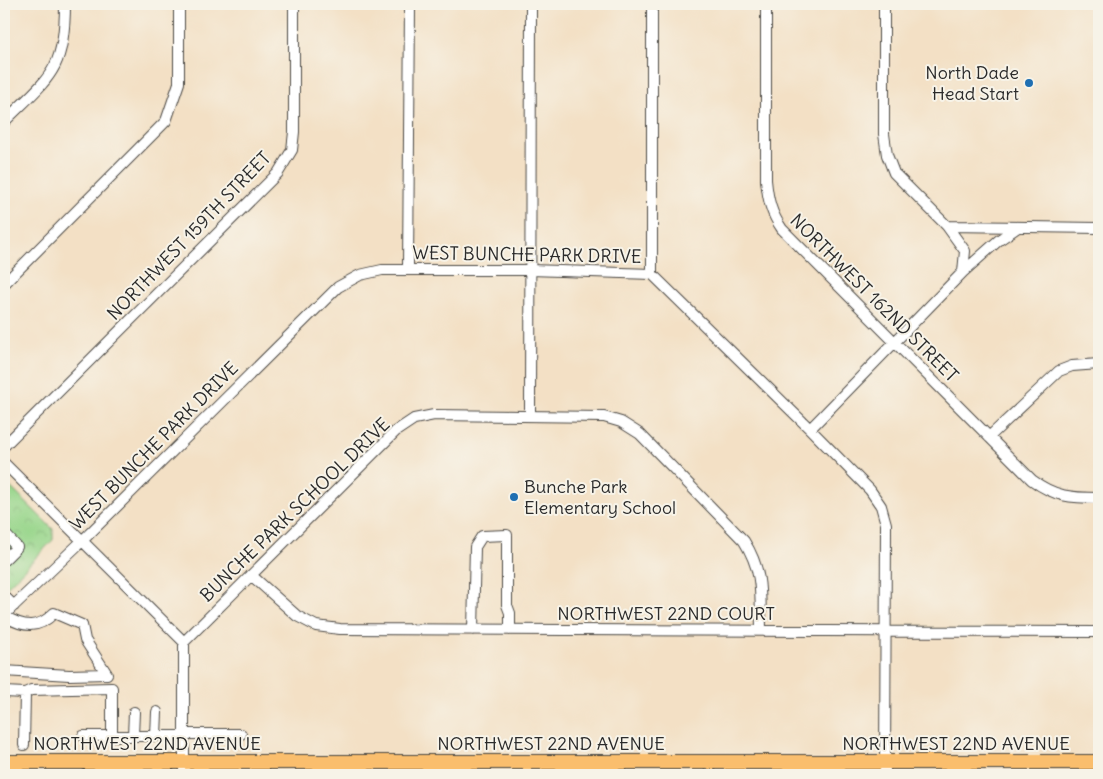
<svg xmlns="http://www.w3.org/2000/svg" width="1103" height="779" font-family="Delius,sans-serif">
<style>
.park{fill:url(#park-crowns);stroke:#62805b}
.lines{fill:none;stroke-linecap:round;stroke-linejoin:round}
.minor-casing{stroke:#494642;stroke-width:12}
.major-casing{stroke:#494642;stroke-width:16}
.minor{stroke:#fff;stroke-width:10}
.major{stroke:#fabe6d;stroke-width:14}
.poi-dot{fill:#1f6fb2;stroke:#f7f3e8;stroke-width:2}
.labels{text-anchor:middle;stroke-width:4;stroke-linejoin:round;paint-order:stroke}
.poi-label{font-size:18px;fill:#2b2b2b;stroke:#f7f3e8;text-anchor:end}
.street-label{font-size:18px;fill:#2b2b2b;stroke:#f7f3e8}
</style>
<defs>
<pattern id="park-crowns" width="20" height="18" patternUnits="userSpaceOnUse" patternTransform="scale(1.25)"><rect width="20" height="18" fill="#98d68b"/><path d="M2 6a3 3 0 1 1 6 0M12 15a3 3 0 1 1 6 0" fill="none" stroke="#83b878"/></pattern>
</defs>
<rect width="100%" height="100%" fill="#f7f3e8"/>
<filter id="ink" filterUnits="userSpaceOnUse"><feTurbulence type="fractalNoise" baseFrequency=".02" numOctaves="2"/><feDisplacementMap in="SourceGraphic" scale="10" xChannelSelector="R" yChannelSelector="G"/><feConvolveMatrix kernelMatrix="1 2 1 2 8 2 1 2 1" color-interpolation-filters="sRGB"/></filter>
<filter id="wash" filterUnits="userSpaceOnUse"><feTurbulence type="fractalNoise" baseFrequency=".0096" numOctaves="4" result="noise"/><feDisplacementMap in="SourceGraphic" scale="20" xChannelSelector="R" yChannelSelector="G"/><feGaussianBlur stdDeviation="1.12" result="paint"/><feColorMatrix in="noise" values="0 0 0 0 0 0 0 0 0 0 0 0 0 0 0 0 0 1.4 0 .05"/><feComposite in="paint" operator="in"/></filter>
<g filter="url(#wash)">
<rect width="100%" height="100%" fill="#f3e0c5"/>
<path class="park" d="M4,481l49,48v11l-49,50z"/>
</g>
<g filter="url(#ink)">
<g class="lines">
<defs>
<path id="minor" d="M766,4v176c2,20 5,33 16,49l250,251c23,17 39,18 67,18
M884,4v130l3,21 7,18 53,53 18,25 -2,21
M4,122c45,-45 61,-50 61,-118
M947,226l152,2
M408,269l2,-265
M652,274v-270
M4,284l162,-163 13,-38v-79
M530,414l1,-410
M810,429l153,-157 36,-32 19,-13
M989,437l70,-66 13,-5 27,-2
M4,446l274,-273 14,-23 2,-18v-128
M4,463l180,179
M4,533l13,14 -13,13
M251,575l46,41 19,10 24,3 759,3
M4,596l10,10
M4,615l78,-74 256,-254 22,-12 22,-5h148l122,4 158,155 60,61 11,16 5,18 -1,251
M4,616c19,11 34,14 50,-3l28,12 3,15 22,34 -38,1 -65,-4
M473,630l2,-83 7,-11 25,-1v70l3,8v17
M184,642l212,-211 18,-12 20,-4 170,2 17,5 19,12 104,107c20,32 16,54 17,89
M4,692l21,1 -1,52
M25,693l6,-3 81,-2v48
M183,734h58
M83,736h100
M133,736l1,-24
M156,736l1,-24
M184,775v-133"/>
<path id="major" d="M4,762h1095"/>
</defs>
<use href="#minor" class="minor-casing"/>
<use href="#major" class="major-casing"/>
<use href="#minor" class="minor"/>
<use href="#major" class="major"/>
</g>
</g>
<g class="poi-dot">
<circle cx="1029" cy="83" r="5"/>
<circle cx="514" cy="497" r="5"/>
</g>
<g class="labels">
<g class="poi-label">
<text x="1019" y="79">North Dade<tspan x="1019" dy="21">Head Start</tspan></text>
<text x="524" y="493" text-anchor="start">Bunche Park<tspan x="524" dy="21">Elementary School</tspan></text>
</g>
<g class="street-label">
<text transform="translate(189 236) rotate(-46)" y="6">NORTHWEST 159TH STREET</text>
<text transform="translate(527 255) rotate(1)" y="6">WEST BUNCHE PARK DRIVE</text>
<text transform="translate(874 298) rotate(45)" y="6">NORTHWEST 162ND STREET</text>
<text transform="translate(154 446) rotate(-45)" y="6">WEST BUNCHE PARK DRIVE</text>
<text transform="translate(295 510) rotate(-44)" y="6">BUNCHE PARK SCHOOL DRIVE</text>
<text x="666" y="620">NORTHWEST 22ND COURT</text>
<text x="147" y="750">NORTHWEST 22ND AVENUE</text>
<text x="551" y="750">NORTHWEST 22ND AVENUE</text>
<text x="956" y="750">NORTHWEST 22ND AVENUE</text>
</g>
</g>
<rect width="1103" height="779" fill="none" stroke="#f7f3e8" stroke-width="20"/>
</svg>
